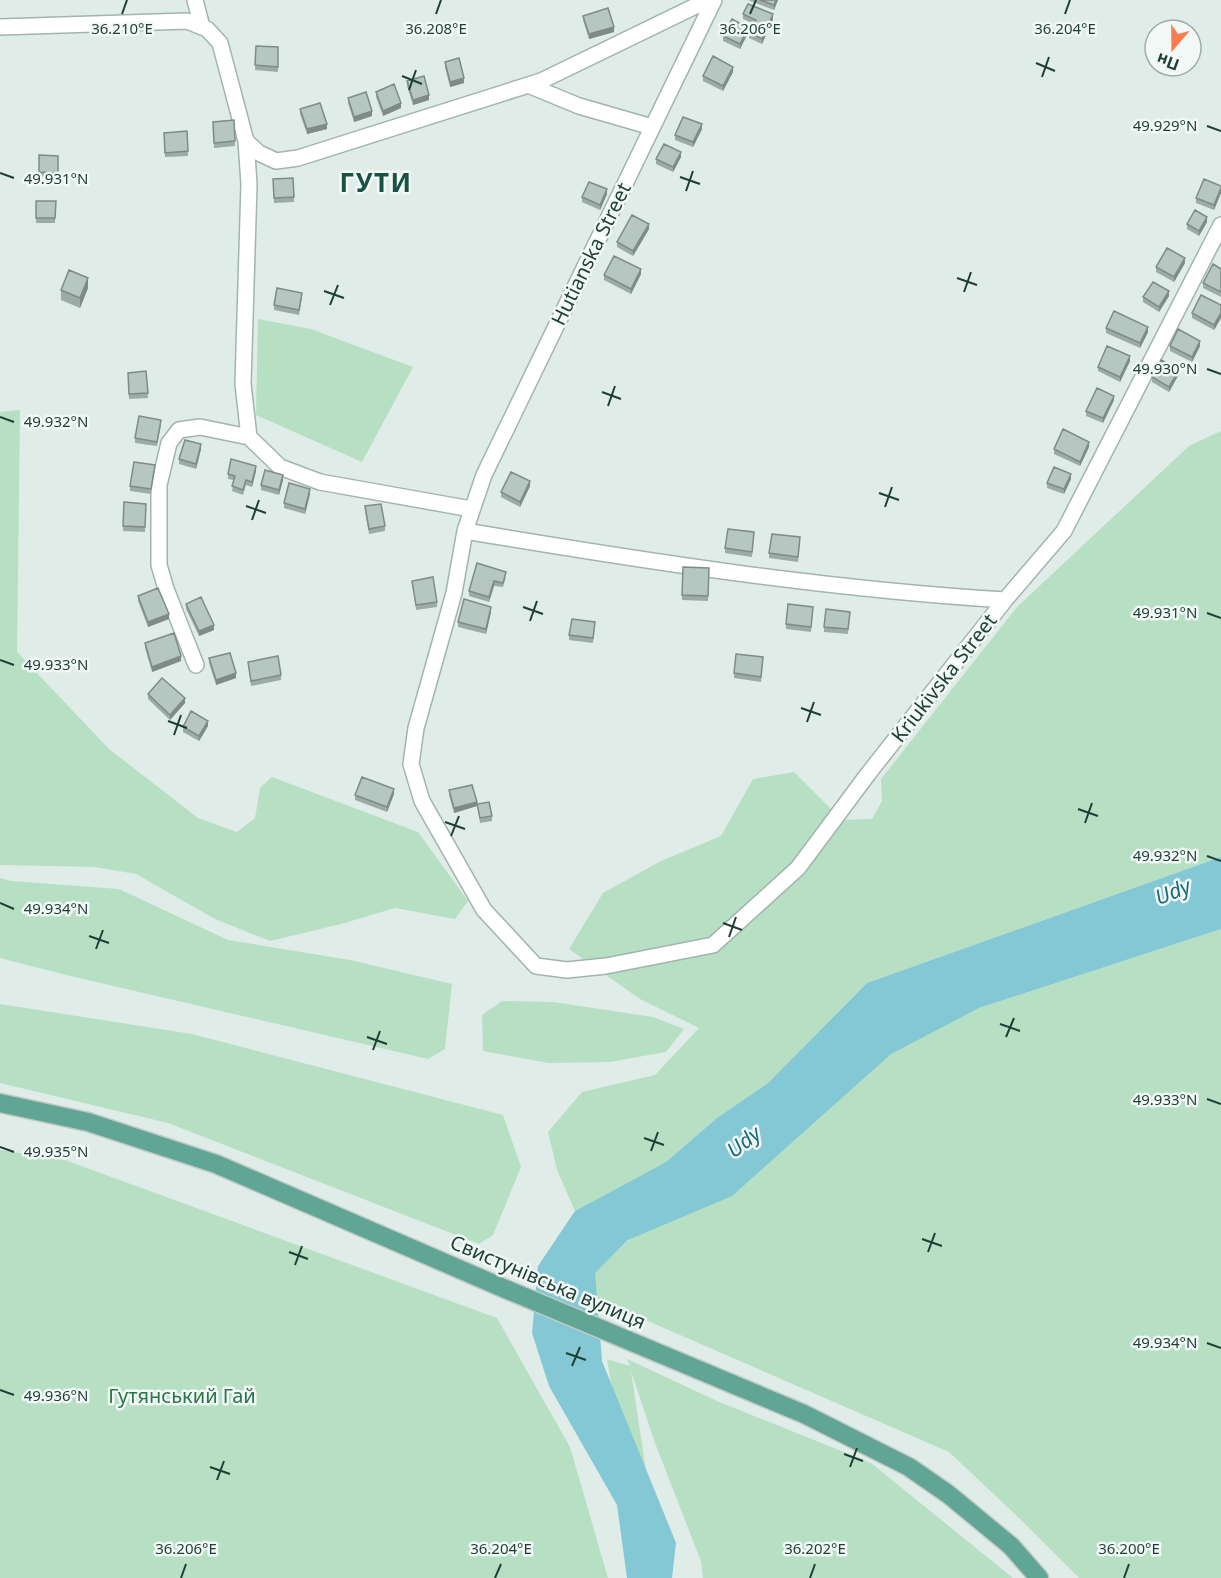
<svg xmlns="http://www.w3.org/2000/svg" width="1221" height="1578" font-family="'Noto Sans',sans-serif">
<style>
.green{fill:#b7dfc3}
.water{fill:#84c7d5}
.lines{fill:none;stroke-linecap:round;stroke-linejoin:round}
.street-casing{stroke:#a2b4ae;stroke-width:18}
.primary-casing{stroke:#c0c9c7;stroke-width:21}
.street{stroke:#fff;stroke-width:15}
.primary{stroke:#61a595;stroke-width:18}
.wall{fill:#9caba5}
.shaded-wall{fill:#7f8b86}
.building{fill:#b5c7c0;stroke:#7f8b86;stroke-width:1.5}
.ticks{fill:none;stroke:#1f3e36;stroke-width:2}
.labels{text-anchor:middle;stroke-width:5;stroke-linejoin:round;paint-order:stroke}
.street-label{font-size:20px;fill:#1f3e36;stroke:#f1f8f5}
.park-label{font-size:20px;fill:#277747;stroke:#f1f8f5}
.water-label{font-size:21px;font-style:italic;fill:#166a7e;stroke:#f1f8f5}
.district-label{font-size:26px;font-weight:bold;letter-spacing:1.5px;fill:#1a5145;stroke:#f1f8f5}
.ticks-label{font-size:15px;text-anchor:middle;fill:#1f3e36;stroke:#f1f8f5;stroke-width:5;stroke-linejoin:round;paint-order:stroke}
</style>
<rect width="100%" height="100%" fill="#e0ece7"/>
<path class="green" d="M258,319l53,10 102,38 -51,95 -106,-47z
M20,410l-3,242 92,97 89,69 39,14 18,-14 5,-30 12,-11 146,55 50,69 -13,18 -60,-11 -54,16 -71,17 -55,-22 -79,-45 -41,-7 -95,-2v-453z
M1221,431v426l-354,126 -99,100 -51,35 -51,44 -91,49 -18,-41 -9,-38 34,-40 73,-17 44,-47 -59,-29 -71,-50 34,-56 58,-32 60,-25 32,-57 41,-7 48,48 30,-1 10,-18 -1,-22 136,-172 172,-161z
M0,878l11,3 108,8 109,51 122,20 102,24 -7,65 -17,10 -362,-84 -66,-17z
M1221,929v649h-142l-60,-60 -70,-66 -354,-154 -1,-25 37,-35 257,-188 91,-42z
M502,1001l51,1 100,15 31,12 -18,23 -56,10 -62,1 -65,-12 -1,-36z
M0,1004l192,30 311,81 18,52 -28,68 -14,9 -311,-121 -168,-40z
M0,1150l65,10 432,158 73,129 38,131h-608z
M607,1359l23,7 -3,-7 90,42 154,62 142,115h-310l-2,-17 -46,-118 -24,-72 31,207h-17z"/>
<path class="water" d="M1221,857v72l-242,79 -88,46 -159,142 -104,44 -33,33 7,88 74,182 -4,35h-45l-10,-73 -68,-119 -17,-53 6,-67 37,-55 91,-49 51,-44 51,-35 99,-100z"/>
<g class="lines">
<defs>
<path id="street" d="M195,0l7,27
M714,0l-230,475 -19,56 -11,62 -38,135 -5,36 11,37 62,109 52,56 31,4 39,-4 107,-21 85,-77 70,-94 137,-174 59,-69 157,-306
M0,27l187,-6 20,8 13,14 26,98 13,12 17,8 22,-3 243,-77 167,-81
M528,85l51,21 73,21
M246,141l3,43 -6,200 6,53 31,30 40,15 151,27
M465,531c179,30 359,58 540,69
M196,665l-30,-76 -7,-24v-80l10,-42 10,-13 21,-3 49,10"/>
<path id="primary" d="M0,1103l88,19 128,42 287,124 301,126 105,53 39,27 63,52 28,32"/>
</defs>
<use href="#street" class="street-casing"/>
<use href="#primary" class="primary-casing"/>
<use href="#street" class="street"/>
<use href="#primary" class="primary"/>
</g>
<path class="wall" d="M748,0h30l-4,10z
M743,14l30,5 -11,25 -13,-6v-5l5,-9 -11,-5z
M583,16l31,16 -25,7 -6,-19z
M748,33l-8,16 -17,-8v-5z
M256,46l22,1v25l-23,-2z
M445,62l19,21 -14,4 -5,-20z
M733,72l-10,19 -20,-10v-5z
M407,81l22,19 -16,5 -6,-19z
M376,92l25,16 -18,8 -7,-19z
M348,98l24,18 -18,6 -6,-19z
M300,109l27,20 -20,5 -7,-20z
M234,120l1,26 -21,2 -1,-26z
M702,129l-9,18 -18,-7v-5z
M187,131l1,25 -23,1 -1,-24z
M39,155l19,1v22l-19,-1z
M681,157l-8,15 -17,-8v-5z
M293,178l1,24 -20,1 -1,-24z
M1221,186v7l-7,17 -18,-7v-5z
M607,194l-7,16 -18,-8v-5z
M36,201h20l-1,22h-19z
M1207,222l-8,14 -12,-7v-5z
M649,229l-16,27 -16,-9v-5z
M1185,263l-11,19 -18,-10v-5z
M1221,269v28l-18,-9v-5z
M641,274l-10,20 -27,-14v-5z
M88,288l-8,20 -19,-8v-10z
M1169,296l-10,16 -16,-10v-5z
M302,298l-3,17 -25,-5v-5z
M1221,305v13l-7,12 -22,-12v-5z
M1106,328l42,4 -8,16 -34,-15z
M1170,346h30l-8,16 -22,-11z
M1130,361l-10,21 -22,-11v-4z
M146,371l2,27 -19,1 -1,-26z
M1179,374l-10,18 -17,-10v-5z
M1114,400l-11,23 -17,-7v-5z
M161,425l-4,21 -22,-3v-5z
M1089,447l-9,19 -26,-12v-5z
M201,449l-5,20 -17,-5v-5z
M155,470l-4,24 -21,-3v-5z
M256,471l-4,16 -6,-2 -3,10 -11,-4 2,-11 -6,-1v-5z
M1071,479l-7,15 -17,-6v-5z
M283,480l-4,15 -18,-5v-5z
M530,486l-10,21 -19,-10v-5z
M310,494l-5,20 -21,-6v-5z
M124,502l22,2 -1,28 -22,-1z
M365,506l20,20v5l-16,3 -4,-23z
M754,537l-2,20 -27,-4v-5z
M800,542l-2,20 -29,-4v-5z
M709,568l-1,33 -26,-1v-5z
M506,577l-3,10 -9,-1 -5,16 -20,-6v-5z
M412,581l25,21v5l-21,3z
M138,596l31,23 -21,8 -10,-26z
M186,604l28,26 -15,6 -13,-27z
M491,612l-5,22 -28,-7v-5z
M813,612l-2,20 -25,-3v-5z
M850,617l-2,17 -24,-2v-5z
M595,627l-2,16 -24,-3v-5z
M145,643l36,18 -29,11 -7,-24z
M209,658l27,20 -20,7 -7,-22z
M248,662l33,13v5l-30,6z
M763,662l-2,20 -27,-4v-5z
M148,694l37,9 -15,17 -22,-21z
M208,726l-9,15 -16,-9v-5z
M449,790l28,16 -23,7 -5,-18z
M394,794l-7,18 -32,-12v-5z
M477,804l15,12v5l-12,2z"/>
<path class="shaded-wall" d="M776,0h2l-4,10v-5z
M773,14v5l-11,25v-5z
M614,27v5l-25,7v-5z
M748,28v5l-8,16v-5z
M733,67v5l-10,19v-5z
M464,78v5l-14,4v-5z
M429,95v5l-16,5v-5z
M401,103v5l-18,8v-5z
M372,111v5l-18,6v-5z
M327,124v5l-20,5v-5z
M702,124v5l-9,18v-5z
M681,152v5l-8,15v-5z
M1221,188v5l-7,17v-5z
M607,189v5l-7,16v-5z
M1207,217v5l-8,14v-5z
M649,224v5l-16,27v-5z
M1185,258v5l-11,19v-5z
M641,269v5l-10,20v-5z
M88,278v10l-8,20v-10z
M1169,291v5l-10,16v-5z
M1221,313v5l-7,12v-5z
M1148,327v5l-8,16v-5z
M1200,341v5l-8,16v-5z
M1130,356v5l-10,21v-5z
M1179,369v5l-10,18v-5z
M1114,396v4l-11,23v-5z
M1089,442v5l-9,19v-4z
M201,444v5l-5,20v-5z
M256,466v5l-4,16v-5z
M1071,474v5l-7,15v-5z
M283,475v5l-4,15v-5z
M530,481v5l-10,21v-5z
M310,489v5l-5,20v-5z
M494,581v5l-5,16v-5z
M491,607v5l-5,22v-5z
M169,614v5l-21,8v-5z
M214,625v5l-15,6v-5z
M181,656v5l-29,11v-5z
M236,673v5l-20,7v-5z
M185,698v5l-15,17v-5z
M208,721v5l-9,15v-5z
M394,789v5l-7,18v-5z
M477,802v4l-23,7v-5z"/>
<path class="building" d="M760,0h16l-2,5z
M748,4l25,10 -11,25 -13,-6 7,-13 -13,-6z
M608,8l6,19 -25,7 -6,-18z
M732,19l16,9 -8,16 -17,-8z
M256,46l22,1v20l-23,-2z
M713,56l20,11 -10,19 -20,-10z
M459,58l5,20 -14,4 -5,-20z
M424,76l5,19 -16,5 -6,-19z
M394,84l7,19 -18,8 -7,-19z
M366,92l6,19 -18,6 -6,-19z
M320,103l7,21 -20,5 -7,-20z
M683,117l19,7 -9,18 -18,-7z
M234,120l1,21 -21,2 -1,-21z
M187,131l1,20 -23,2 -1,-20z
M664,144l17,8 -8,15 -17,-8z
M39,155l19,1v17l-19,-1z
M293,178l1,19 -20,1 -1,-19z
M1204,179l17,7v2l-7,17 -18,-7z
M589,182l18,7 -7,16 -18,-8z
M36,201h20l-1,17h-19z
M1195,210l12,7 -8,14 -12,-7z
M632,215l17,9 -16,27 -16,-9z
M1167,248l18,10 -11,19 -18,-10z
M614,256l27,13 -10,20 -27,-14z
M1213,264l8,5v23l-18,-9z
M69,270l19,8 -8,20 -19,-8z
M1153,282l16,9 -10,16 -16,-10z
M277,288l25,5 -3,17 -25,-5z
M1201,295l20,10v8l-7,12 -22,-12z
M1114,311l34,16 -8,16 -34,-15z
M1178,329l22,12 -8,16 -22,-11z
M1107,346l23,10 -10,21 -22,-10z
M1161,360l18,9 -10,18 -17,-10z
M146,371l2,22 -19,1 -1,-21z
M1097,388l17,8 -11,22 -17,-7z
M139,416l22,4 -4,22 -22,-4z
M1063,429l26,13 -9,20 -26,-13z
M185,440l16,4 -5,20 -17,-5z
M231,459l25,7 -4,16 -6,-2 -3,10 -11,-4 3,-10 -7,-2z
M134,462l21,3 -4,24 -21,-3z
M1054,467l17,7 -7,15 -17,-6z
M265,470l18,5 -4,15 -18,-5z
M511,472l19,9 -10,21 -19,-10z
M289,483l21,6 -5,20 -21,-6z
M124,502l22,2 -1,23 -22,-1z
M381,504l4,22 -16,3 -4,-23z
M728,529l26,3 -2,20 -27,-4z
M772,534l28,3 -2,20 -29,-4z
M477,563l29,9 -3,11 -9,-2 -5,16 -20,-6z
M683,567l26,1 -1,28 -26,-1z
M433,577l4,25 -21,3 -4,-24z
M158,588l11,26 -21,8 -10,-26z
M201,597l13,28 -15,6 -13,-27z
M464,599l27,8 -5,22 -28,-7z
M788,604l25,3 -2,20 -25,-3z
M826,609l24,3 -2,17 -24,-2z
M572,619l23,3 -2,16 -24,-3z
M174,633l7,23 -29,11 -7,-24z
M230,653l6,20 -20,7 -7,-22z
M736,654l27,3 -2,20 -27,-4z
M278,656l3,19 -30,6 -3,-19z
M162,678l23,20 -15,17 -22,-21z
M191,711l17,10 -9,15 -16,-9z
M362,777l32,12 -7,18 -32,-12z
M472,785l5,17 -23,6 -5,-18z
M489,802l3,14 -12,2 -3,-14z"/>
<path class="ticks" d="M122,14l5,-14M436,14l5,-14M750,14l6,-14M1065,14l5,-14M1036,63l19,8M402,76l20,8M1042,77l7,-20M409,90l7,-20M1207,126l14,5M0,173l14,5M680,177l20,7M686,191l7,-20M957,278l20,7M324,291l20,7M964,292l7,-20M330,305l8,-20M1207,369l14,5M602,392l19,7M608,406l7,-20M0,417l14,5M879,493l20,7M246,506l20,7M885,507l7,-20M252,520l7,-20M523,607l20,7M1207,613l14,5M530,621l7,-20M0,660l14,5M801,708l20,7M168,721l19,7M807,722l7,-20M174,735l7,-20M1078,809l20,7M445,822l20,7M1085,823l7,-20M451,836l8,-20M1207,856l14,5M0,903l14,6M723,923l19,7M89,936l20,7M729,937l7,-20M96,949l7,-19M1000,1024l20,7M367,1037l20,7M1006,1037l8,-19M373,1050l7,-19M1207,1099l14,5M644,1138l20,7M0,1147l14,5M651,1151l7,-19M922,1239l20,7M289,1252l19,7M928,1252l7,-19M295,1265l7,-19M1207,1343l14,5M566,1353l20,7M572,1366l8,-19M0,1390l14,5M844,1454l19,7M210,1467l20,7M850,1467l7,-19M217,1480l7,-19M181,1578l5,-14M495,1578l6,-14M810,1578l5,-14M1124,1578l5,-14"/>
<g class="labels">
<g class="street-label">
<text transform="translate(591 254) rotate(-64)" y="7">Hutianska Street</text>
<text transform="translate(944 678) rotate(-52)" y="7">Kriukivska Street</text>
<text transform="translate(548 1282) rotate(23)" y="7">Свистунівська вулиця</text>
</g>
<g class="park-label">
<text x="182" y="1403">Гутянський Гай</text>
</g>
<g class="water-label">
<text transform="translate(1173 892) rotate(-22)" y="7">Udy</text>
<text transform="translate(744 1142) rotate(-38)" y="7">Udy</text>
</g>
<g class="district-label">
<text x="376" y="192">ГУТИ</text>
</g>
</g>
<g class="ticks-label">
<text x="122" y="34">36.210°E</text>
<text x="750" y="34">36.206°E</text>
<text x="1065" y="34">36.204°E</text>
<text x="436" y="34">36.208°E</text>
<text x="1165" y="131">49.929°N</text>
<text x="56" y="184">49.931°N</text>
<text x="1165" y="374">49.930°N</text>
<text x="56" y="427">49.932°N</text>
<text x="1165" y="618">49.931°N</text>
<text x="56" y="670">49.933°N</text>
<text x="1165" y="861">49.932°N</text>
<text x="56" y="914">49.934°N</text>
<text x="1165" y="1105">49.933°N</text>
<text x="56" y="1157">49.935°N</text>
<text x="1165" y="1348">49.934°N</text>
<text x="56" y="1401">49.936°N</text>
<text x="186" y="1554">36.206°E</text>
<text x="501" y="1554">36.204°E</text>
<text x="815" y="1554">36.202°E</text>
<text x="1129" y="1554">36.200°E</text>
</g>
<g transform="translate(1173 48) rotate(200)"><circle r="28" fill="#f1f8f5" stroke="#9daea9" stroke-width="1.5"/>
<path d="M0-4.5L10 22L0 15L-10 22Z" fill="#fb7c4f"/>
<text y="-9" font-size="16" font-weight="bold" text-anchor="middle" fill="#1f3e36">Пн</text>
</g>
</svg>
